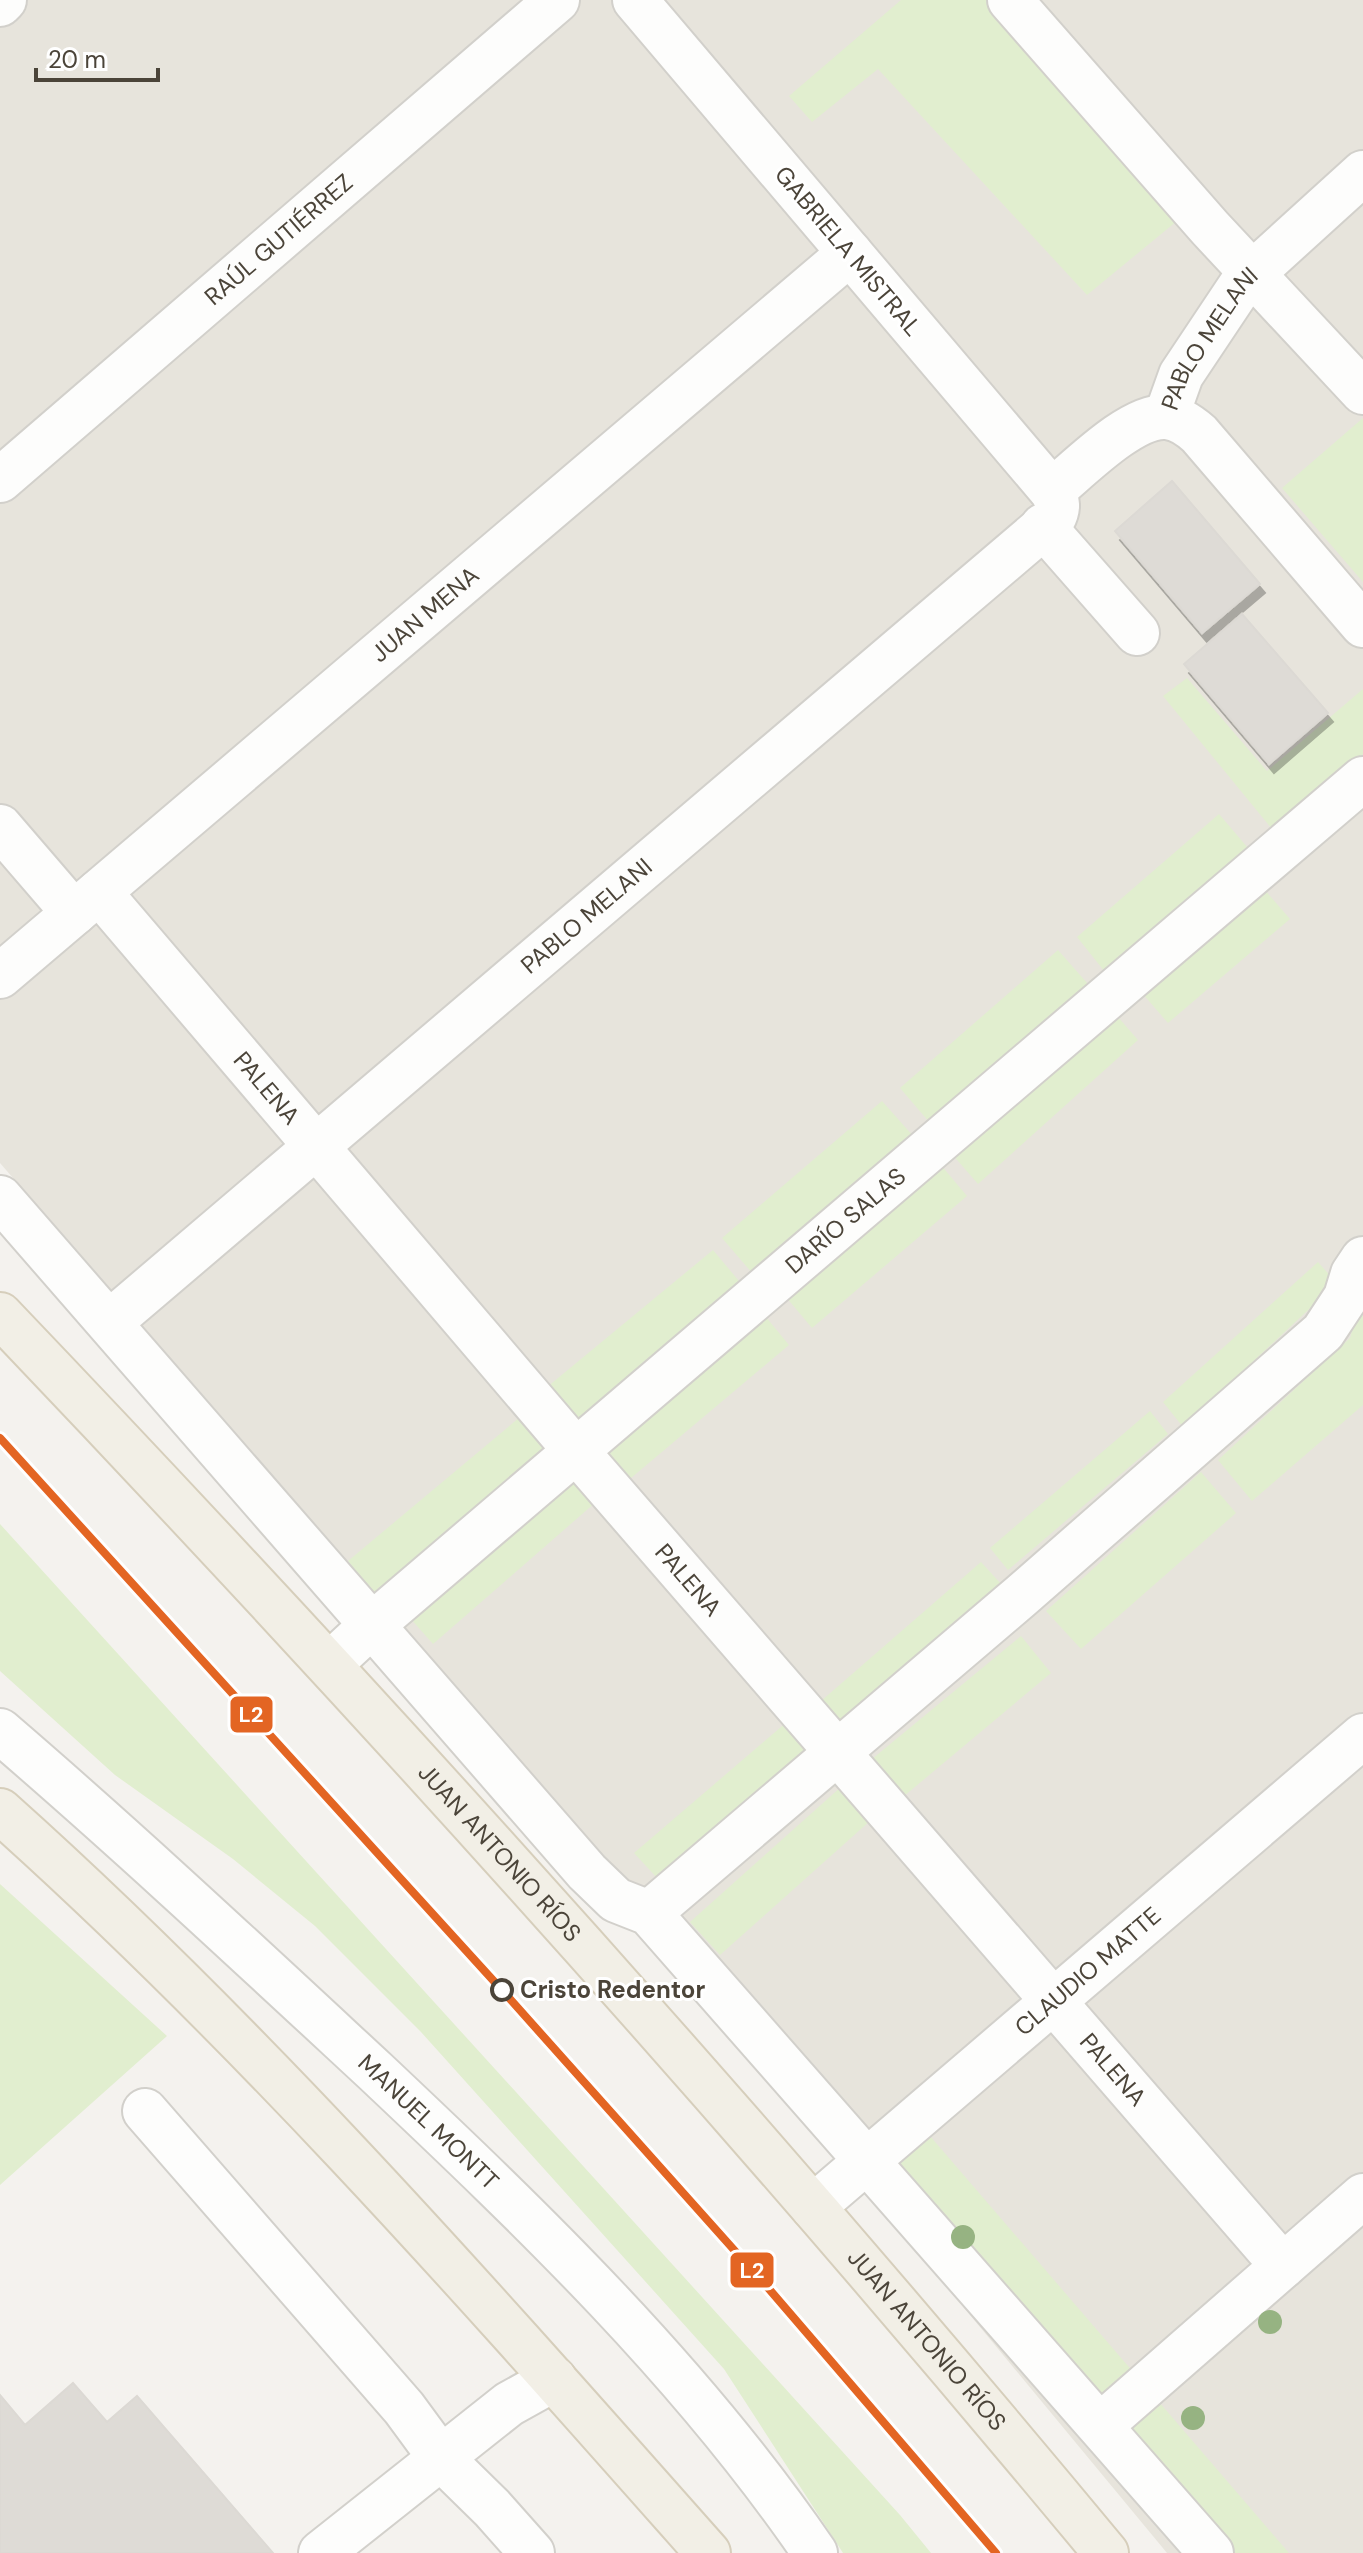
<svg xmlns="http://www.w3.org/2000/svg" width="1363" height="2553" font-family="'DM Sans',sans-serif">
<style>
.residential{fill:#e7e4dc}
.green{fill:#e1eecf}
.building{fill:#dedbd6;stroke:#dcd9d4;stroke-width:2;filter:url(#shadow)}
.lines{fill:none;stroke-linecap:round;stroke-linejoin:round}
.minor-casing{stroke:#d2d0cb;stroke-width:48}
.major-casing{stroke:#d6cebb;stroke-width:48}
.minor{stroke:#fdfdfc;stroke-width:44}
.major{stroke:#f2efe6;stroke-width:44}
.rail-1-casing{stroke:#fff;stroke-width:14}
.rail-1{stroke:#e36523;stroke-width:8}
.tree{fill:#96b382}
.stop-dot{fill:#fff;stroke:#4b4439;stroke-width:4}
.labels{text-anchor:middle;stroke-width:6;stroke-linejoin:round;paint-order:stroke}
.street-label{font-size:24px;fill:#4b4439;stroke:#fff}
.stop-label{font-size:24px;font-weight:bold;fill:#4b4439;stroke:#fff;text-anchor:start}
.line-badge{stroke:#fff;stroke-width:3}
.badge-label{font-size:22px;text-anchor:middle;font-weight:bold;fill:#fff}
</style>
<defs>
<filter id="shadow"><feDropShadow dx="5" dy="9" stdDeviation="0" flood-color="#0004"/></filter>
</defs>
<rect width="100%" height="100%" fill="#f4f2ee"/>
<path class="residential" d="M0,0h1363v2553h-196l-816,-986 -351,-404z"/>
<path class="green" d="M901,0h92l184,221 -90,74 -209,-226 -66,53 -23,-26z
M1363,418v164l-81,-94z
M1187,678l80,93 96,-82v65l-91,75 -109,-133z
M1219,814l29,34 -143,124 -28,-35z
M1263,888l27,31 -122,104 -26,-30z
M1058,950l30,34 -158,139 -30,-35z
M1111,1009l27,31 -160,144 -27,-31z
M882,1101l32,36 -161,137 -31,-36z
M940,1164l27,32 -155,132 -26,-31z
M713,1250l31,37 -177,147 -32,-37z
M1318,1262l15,17 -12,19 -138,129 -20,-25z
M1358,1310l5,6v89l-111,96 -34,-41 132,-122z
M761,1311l28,34 -171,144 -29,-33z
M1150,1411l18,23 -160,136 -18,-22z
M526,1412l28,33 -179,151 -27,-35z
M582,1468l22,27 -171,149 -23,-26z
M1201,1472l35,41 -155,136 -35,-38z
M0,1524l900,991 31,38h-88l-119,-184 -303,-337 -106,-106 -82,-67 -118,-84 -115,-104z
M981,1562l22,24 -168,148 -22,-26z
M1021,1636l30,37 -154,129 -31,-38z
M788,1721l21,26 -150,133 -25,-27z
M851,1778l29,34 -160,143 -30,-33z
M0,1884l167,152 -167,149z
M924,2129l365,424h-99l-319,-383z"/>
<path class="building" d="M1172,481l88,103 -58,49 -87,-102z
M1242,614l86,99 -59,51 -85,-100z
M73,2383l34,39 30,-26 136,157h-273v-158l25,30z"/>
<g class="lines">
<defs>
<g id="minor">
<path d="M1010,0l200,228 153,164"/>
<path d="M0,4l4,-4"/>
<path id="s1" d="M1166,417l15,-42 62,-93 120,-109"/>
<path id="s2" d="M0,480l557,-480"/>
<path d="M1052,491c27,-22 79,-76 114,-74 13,1 24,9 33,17l164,191"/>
<path d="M1043,526l94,107"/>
<path d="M0,827l74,86"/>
<path id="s3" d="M99,892l478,560 706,814"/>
<path id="s4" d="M0,976l850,-723"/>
<path d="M0,1198l587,674 29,28 33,13 562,640"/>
<path id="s5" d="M110,1322l943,-803c6,-11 5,-18 -1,-28l-417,-491"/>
<path id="s6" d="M330,1664l42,-39 991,-846"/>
<path id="s7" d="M0,1731c128,110 252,226 376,341 158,149 316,301 439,481"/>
<path d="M649,1913l372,-317 302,-264 23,-35 7,-23 10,-15"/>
<path d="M145,2111l259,297 36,49 52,51 40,45"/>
<path id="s8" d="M813,2207l550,-471"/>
<path d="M1101,2425l262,-229"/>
<path d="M321,2553l188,-149 45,-25"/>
</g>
<g id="major">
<path id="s9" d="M0,1315c382,400 753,812 1106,1238"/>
<path d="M0,1811c255,228 481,486 708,742"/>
</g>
</defs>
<use href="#minor" class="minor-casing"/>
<use href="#major" class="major-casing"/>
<use href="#minor" class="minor"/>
<use href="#major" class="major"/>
<defs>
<path id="rail-1" d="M0,1438l501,551 268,300 227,264"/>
</defs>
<use href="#rail-1" class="rail-1-casing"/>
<use href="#rail-1" class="rail-1"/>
</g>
<g class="tree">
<circle cx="963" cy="2237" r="12"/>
<circle cx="1270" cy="2322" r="12"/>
<circle cx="1193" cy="2418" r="12"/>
</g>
<circle class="stop-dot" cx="502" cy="1990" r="10"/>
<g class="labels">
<g class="street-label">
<text dy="8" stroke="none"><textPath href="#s2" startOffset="368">RAÚL GUTIÉRREZ</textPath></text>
<text transform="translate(848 251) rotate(50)" y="8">GABRIELA MISTRAL</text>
<text dy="8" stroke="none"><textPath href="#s1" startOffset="90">PABLO MELANI</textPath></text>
<text dy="8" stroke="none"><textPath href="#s4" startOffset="558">JUAN MENA</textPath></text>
<text dy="8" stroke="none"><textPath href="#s5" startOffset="626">PABLO MELANI</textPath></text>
<text dy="8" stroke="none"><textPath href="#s3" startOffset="258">PALENA</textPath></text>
<text dy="8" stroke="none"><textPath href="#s6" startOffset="680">DARÍO SALAS</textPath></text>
<text dy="8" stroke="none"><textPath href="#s3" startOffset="906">PALENA</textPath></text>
<text dy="8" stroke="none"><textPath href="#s9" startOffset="734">JUAN ANTONIO RÍOS</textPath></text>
<text dy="8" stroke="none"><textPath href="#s8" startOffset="362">CLAUDIO MATTE</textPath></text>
<text dy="8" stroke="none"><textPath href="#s3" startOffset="1554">PALENA</textPath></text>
<text dy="8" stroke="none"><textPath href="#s7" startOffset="580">MANUEL MONTT</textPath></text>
<text dy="8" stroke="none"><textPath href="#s9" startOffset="1382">JUAN ANTONIO RÍOS</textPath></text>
</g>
<g class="stop-label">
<text x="520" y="1998">Cristo Redentor</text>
</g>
</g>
<g class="line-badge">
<rect x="229" y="1695" width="45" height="39" rx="8" fill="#e36523"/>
<rect x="729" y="2251" width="46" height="38" rx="8" fill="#e36523"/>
</g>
<g class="badge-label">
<text x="251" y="1722">L2</text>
<text x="752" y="2278">L2</text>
</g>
<path d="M36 68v12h122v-12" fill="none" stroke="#4b4439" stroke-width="4"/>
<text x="48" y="68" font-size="24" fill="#4b4439" stroke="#ffffff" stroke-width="6" paint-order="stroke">20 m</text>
</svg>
